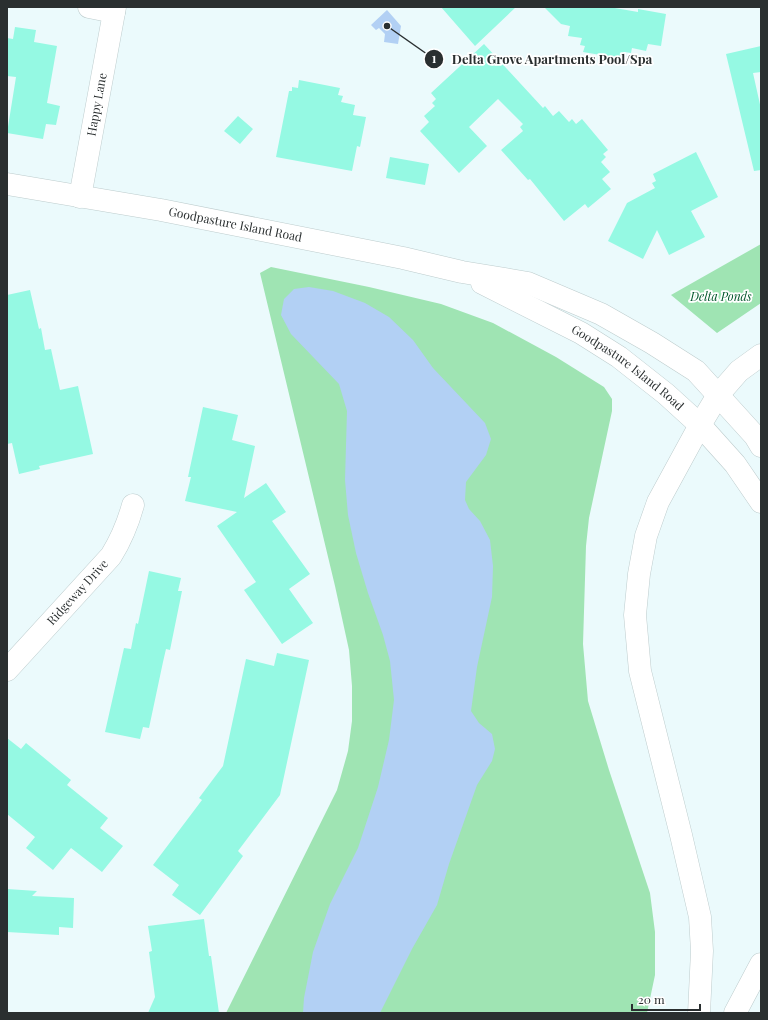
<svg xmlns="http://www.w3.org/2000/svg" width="768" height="1020" font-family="'Playfair Display',serif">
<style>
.green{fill:#9fe4b3}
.water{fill:#b2d0f4}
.building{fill:#95f9e3}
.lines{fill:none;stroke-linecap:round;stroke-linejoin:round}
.street-casing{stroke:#bdcccd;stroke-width:23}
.secondary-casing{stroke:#bdcccd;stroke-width:23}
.highway-casing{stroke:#bdcccd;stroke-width:23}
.street{stroke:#fff;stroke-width:22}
.secondary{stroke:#fff;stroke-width:22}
.highway{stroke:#fff;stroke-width:22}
.labels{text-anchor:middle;stroke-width:3.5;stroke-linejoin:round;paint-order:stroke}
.street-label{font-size:12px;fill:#2a2f30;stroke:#fff}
.park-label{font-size:12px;font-style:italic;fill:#00562a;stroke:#fff}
.leader{fill:none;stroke:#2a2f30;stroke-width:1.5}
.callout-dot{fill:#2a2f30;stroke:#fff;stroke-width:1.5}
.mark-label{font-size:12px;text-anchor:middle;font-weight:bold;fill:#fff}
.callout-label{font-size:13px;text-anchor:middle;font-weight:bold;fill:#2a2f30;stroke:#fff;stroke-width:3.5;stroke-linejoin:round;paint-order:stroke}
</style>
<rect width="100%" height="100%" fill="#ebfafc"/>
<path class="green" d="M761,244v59l-44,30 -46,-38z
M271,267l98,20 72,17 52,19 63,34 48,30 8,12v12l-23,107 -3,28 -3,98 5,57 21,69 41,123 5,39v43l-8,38h-421l111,-223 11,-39 4,-30v-35l-3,-36 -14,-64 -75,-313z"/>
<path class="water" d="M387,10l14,16 -3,18 -14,-2 1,-8 -6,-6 -3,2 -5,-5z
M309,287l24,4 32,12 24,14 24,23 20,28 52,55 6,16 -5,16 -20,27 -1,18 4,9 11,12 10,19 3,26 -1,31 -15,70 -6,44 8,12 13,11 3,15 -3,12 -15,24 -28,79 -12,41 -25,44 -32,64h-77l1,-15 9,-46 17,-48 28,-56 20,-61 11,-47 5,-40 -4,-39 -7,-26 -15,-42 -12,-40 -8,-38 -3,-35 2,-69 -8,-27 -48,-50 -10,-19 3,-16 10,-10z"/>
<path class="building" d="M441,7h75l-41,39z
M544,7h65l29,5v-3l28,5 -5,32 -13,-2 -2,7 -14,-3 -1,5 -6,-1 -1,7 -41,-7 2,-6 -5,-1 2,-7 -14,-2 2,-10 -9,-2z
M15,27l21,3 -2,12 23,4 -10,57 13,3 -4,19 -10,-1 -3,15 -36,-6 9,-56 -9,-1v-38l6,1z
M484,44l59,64 2,-2 8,10 6,-5 10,11 3,-3 4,5 6,-5 26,31 -5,4 3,3 -5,5 9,10 -8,7 9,10 -23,19 -3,-4 -21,17 -34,-42 -2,1 -27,-30 22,-19 -3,-4 3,-3 -25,-25 -29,28 18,19 -28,27 -39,-42 9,-9 -5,-6 11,-10 -3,-3 4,-4 -5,-6z
M761,46v26l-8,1 8,36v61l-7,1 -28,-117z
M299,80l41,8 -2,7 5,1 -2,6 14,3 -2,10 13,2 -6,30 -3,-1 -5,25 -76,-14 13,-66h3v-4l6,1z
M238,116l15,13 -13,15 -16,-13z
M696,152l22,45 -27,14 14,26 -36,18 -12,-25 -14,29 -35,-18 19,-38 28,-15 -3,-5 4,-2 -3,-7z
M390,157l39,7 -4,21 -39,-7z
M30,290l9,39 2,-1 4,22 6,-1 9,41 18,-4 15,68 -54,12 1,3 -21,5 -7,-31 -5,1v-149z
M203,407l35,8 -6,25 23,6 -11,52 22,-15 20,29 -14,9 38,53 -21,15 24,34 -31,21 -38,-54 12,-8 -39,-56 20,-14 -52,-11 6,-24h-3z
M149,571l32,7 -3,13h4l-12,59 -4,-1 -3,13 -14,66 -6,-1 -3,12 -35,-7 19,-84 7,1 5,-26 2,1z
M277,653l32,7 -29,135 -42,56 5,5 -43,59 -28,-20 7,-10 -26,-20 49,-65 -3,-2 24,-32 23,-107 28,7z
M7,738l14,11 5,-6 45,37 -4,5 41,33 -8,10 23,18 -21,26 -31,-24 -18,22 -27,-22 9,-11 -28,-23z
M7,889l30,2 -5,5 42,2 -1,30 -14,-1v8l-52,-3z
M204,919l5,37h2l8,57h-71l7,-16 -6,-45 3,-1 -4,-25z"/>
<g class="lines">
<defs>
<g id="street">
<path d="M89,7l25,5"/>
<path id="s1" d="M80,197l35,-190"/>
<path id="s2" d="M7,670l104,-114c10,-16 17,-33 22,-51"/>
</g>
<g id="secondary">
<path id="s3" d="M7,184l154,26 242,48 59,14 66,11 73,31 51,29 44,28 59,65 6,10"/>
<path id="s4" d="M482,283l99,50 38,24 47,37 34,31 35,39 26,38"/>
</g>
<path id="highway" d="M699,1013l3,-62 -2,-34 -19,-82 -41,-164 -5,-56 4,-41 7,-38 12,-34 42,-77 18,-30 21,-24 22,-16
M735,1013l26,-49"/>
</defs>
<use href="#street" class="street-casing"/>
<use href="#secondary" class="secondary-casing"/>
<use href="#highway" class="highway-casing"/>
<use href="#street" class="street"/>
<use href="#secondary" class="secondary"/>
<use href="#highway" class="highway"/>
</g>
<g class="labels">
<g class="street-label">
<text dy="4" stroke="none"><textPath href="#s1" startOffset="94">Happy Lane</textPath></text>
<text dy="4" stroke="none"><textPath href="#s3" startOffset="232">Goodpasture Island Road</textPath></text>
<text dy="4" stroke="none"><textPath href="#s4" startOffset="169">Goodpasture Island Road</textPath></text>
<text dy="4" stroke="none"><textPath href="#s2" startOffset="105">Ridgeway Drive</textPath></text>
</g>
<g class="park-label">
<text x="721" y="301">Delta Ponds</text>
</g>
</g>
<path class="leader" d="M387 26L434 59"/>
<g class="callout-dot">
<circle cx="387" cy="26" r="4"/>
<circle cx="434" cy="59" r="10"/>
</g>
<g class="mark-label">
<text x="434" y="63">1</text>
</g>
<g class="callout-label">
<text x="552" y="64">Delta Grove Apartments Pool/Spa</text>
</g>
<rect width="768" height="1020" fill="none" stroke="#2a2f30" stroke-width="16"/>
<path d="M632 1004v6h68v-6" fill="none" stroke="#2a2f30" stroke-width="2"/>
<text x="638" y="1004" font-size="12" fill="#2a2f30" stroke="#ffffff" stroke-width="3" paint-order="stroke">20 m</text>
</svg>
